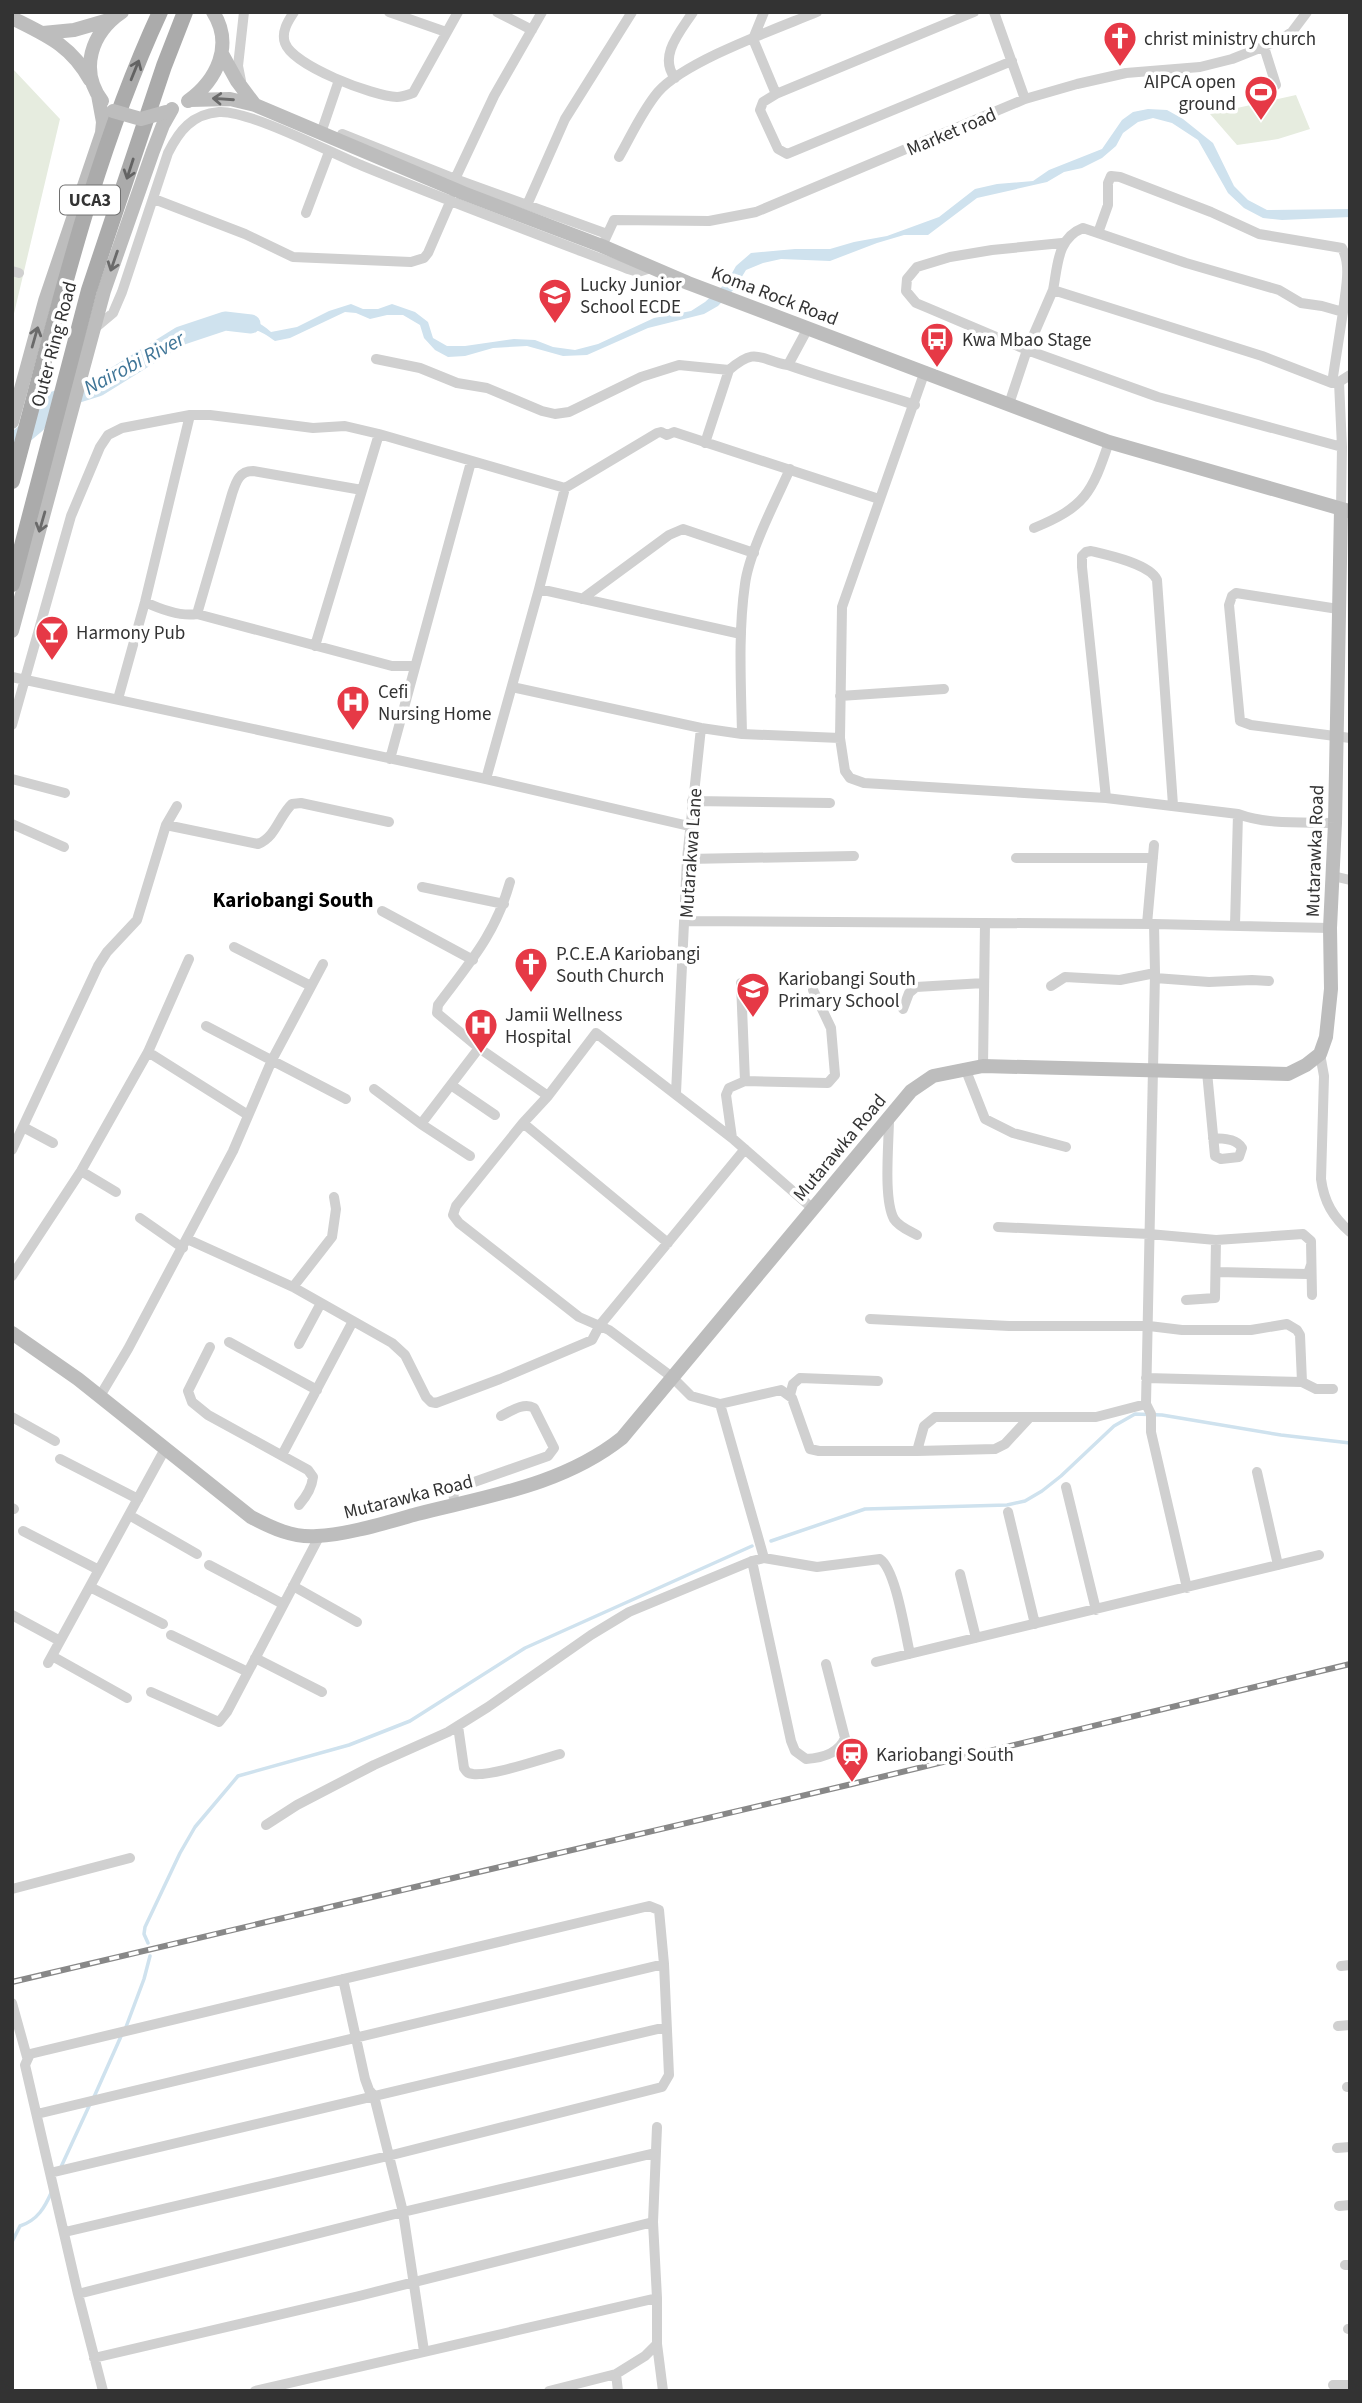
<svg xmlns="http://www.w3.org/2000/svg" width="1362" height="2403" font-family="'Source Sans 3',sans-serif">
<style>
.green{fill:#e6ecdf}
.water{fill:#cfe2ee}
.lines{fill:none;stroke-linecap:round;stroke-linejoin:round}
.stream{stroke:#cfe2ee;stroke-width:3.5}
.river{stroke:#cfe2ee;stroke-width:19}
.street{stroke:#d0d0d0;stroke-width:10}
.secondary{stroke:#bdbdbd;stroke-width:14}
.primary{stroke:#ababab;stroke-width:16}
.rail-casing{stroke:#888;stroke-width:6}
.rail{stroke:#fff;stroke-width:3.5;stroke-dasharray:10;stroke-linecap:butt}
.secondary-bridge{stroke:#bdbdbd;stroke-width:14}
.oneway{stroke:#636363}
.oneway2{stroke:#6a6a6a}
.labels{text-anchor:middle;stroke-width:7;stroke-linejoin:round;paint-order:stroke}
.shield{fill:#fff;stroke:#707070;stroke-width:2}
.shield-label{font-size:18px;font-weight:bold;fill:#333}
.poi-label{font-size:19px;fill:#333;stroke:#fff;text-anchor:start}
.street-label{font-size:19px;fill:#333;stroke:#fff}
.water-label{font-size:21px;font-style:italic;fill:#3f7597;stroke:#fff}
.neighbourhood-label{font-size:21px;font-weight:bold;fill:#000;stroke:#fff}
</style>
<rect width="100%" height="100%" fill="#fff"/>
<path class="green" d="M12,68l48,51 -48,203z
M1296,95l14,34 -32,10 -41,6 -27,-31z"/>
<path class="water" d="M1148,109l19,1 16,9 30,24 21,43 14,14 19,10 83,-1v8l-68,3 -19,-2 -19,-10 -16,-15 -30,-53 -26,-17 -19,-5 -15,4 -15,11 -7,13 -14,12 -20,10 -18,4 -17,10 -70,16 -49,37h-24l-27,8 -47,18 -49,-2 -18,4 -17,7 -11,18 -17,18 -14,8 -56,14 -61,27 -24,1 -36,-10 -34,2 -28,8 -17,1 -13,-7 -11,-12 -4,-13 -17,-10h-16l-17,4 -14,-6 -11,-1 -55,26 -15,3c-14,-10 -22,-15 -38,-10l-12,-10c20,-4 31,-3 46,11l26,-5 32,-16 22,-7 12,5h15l14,-5 23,8 13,10 5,16 14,8h18l49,-7 21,1 18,7 22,3 23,-6 56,-26 37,-7 14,-9 22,-20 9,-16 15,-13 44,-4h35l24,-7 33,-6 52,-19 36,-28 22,-5 36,-3 16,-11 53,-21 20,-29 11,-8z"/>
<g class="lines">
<path class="stream" d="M771,1541l94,-32 142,-4 18,-4 17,-10 19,-15 53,-50 21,-12 27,1 119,20 69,8
M148,1943l-4,-9 1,-7 35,-74 15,-26 43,-51 111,-31 61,-24 115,-73 227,-102
M126,2027l18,-48 6,-23
M94,2097l28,-63
M61,2167l29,-63
M12,2242l8,-16c18,-6 25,-19 32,-35"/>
<path class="river" d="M12,444l24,-20 11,-21 51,-16 82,-51 45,-15 26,3"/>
<path class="street" d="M294,12c-6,9 -13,20 -9,31 8,23 88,53 112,54 6,0 10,-2 16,-4l45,-81
M389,12l57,20
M497,12l35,18
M764,12l-11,27 23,55 198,-82
M994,12l31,87
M1264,47l12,38
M675,78c-17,-22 5,-46 18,-66
M241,81l-3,-15 6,-54
M776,94l-13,8 -3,8 18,39 9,5 225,-93
M323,127l16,-47
M342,134l113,45 152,55
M619,157c12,-21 23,-46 39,-65 27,-31 118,-63 159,-80
M455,179l39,-83 48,-84
M154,199l91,35 48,23 118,5 13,-4 4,-5 23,-53
M527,205l38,-86 67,-107
M306,213l23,-61
M1098,233l10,-28v-22l3,-7 9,1 91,35 48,22 83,14c10,18 3,43 1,64
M1062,243l-70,7 -42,7 -33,10 -10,12 -1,12 10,12 12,5 99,42 131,47 184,50
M602,246l12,-26 95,1 47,-9 269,-113 52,-15 49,-11 74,-6 32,-8 48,-19 12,-8 15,-20
M12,271l7,2
M1053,290c5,-25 4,-52 30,-62l103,35 93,27 22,13 21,3 21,6 -11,71
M94,329l19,-16 9,-21 46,-139c11,-22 24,-39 51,-41 30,-2 112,41 144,54 88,36 176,69 265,103l10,3 13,-4
M376,359l44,9 37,15 30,5 55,23 13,3 14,-2 72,-35 38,-12 50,5c28,-24 30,-10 59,-5l20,-37
M788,365c42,15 85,26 127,40
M925,371l-83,236 -2,131 5,33 5,7 14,5 242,15 132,16c29,11 66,8 97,9
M1339,382l11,-7
M1009,404l18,-54 26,-60 209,66 70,27 7,-1 3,65 -1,62
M705,443l24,-73
M1034,528c51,-21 58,-35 75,-86
M539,589l202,45
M582,599l87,-64 14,-6 71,24
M145,602c15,7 35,15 52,12l195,52h22
M1338,609l-102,-16 -4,3 -3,9 11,116 11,4 99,13
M197,614l35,-120c4,-12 7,-23 21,-23l109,19
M315,646l64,-212
M12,677l474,102 203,47
M512,687l189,41 41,6 98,4
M840,696l104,-7
M118,699l27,-97 45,-187
M12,725l59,-209 29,-69 8,-12 14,-7 68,-13h20l103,13 32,-2 34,8 186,54 92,-55 4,-1 6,3 7,-3 205,67
M742,734c-1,-50 -4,-101 3,-150 4,-32 31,-84 45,-115
M390,759l81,-297
M12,779l53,14
M486,779l53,-190 26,-101
M1106,798l-24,-231v-11l4,-4 5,-1c17,4 59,13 66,29l16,225
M692,801l138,2
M12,824l52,23
M166,825l92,19c18,-7 21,-28 34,-40l9,-1 88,19
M1016,858h137
M687,859l167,-3
M1333,876l17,4
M510,882c-15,53 -40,80 -72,123l-1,8 42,35 69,48
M422,887l82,17
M382,911l91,49
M685,921l469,3 176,4
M1147,924l7,-79
M1154,924l1,49 -9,431 5,10v18l36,156
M1235,925l3,-111
M234,947l77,39
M1155,978l54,4 43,-2 17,1
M741,983l4,98
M1051,986l14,-9 55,3 35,-7
M903,1009l6,-16 7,-6 68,-4
M206,1026l140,73
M148,1052l100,63
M1320,1054l4,22 -3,103c3,23 12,38 29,53
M983,1066l2,-143
M965,1068l20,51 28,14 53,14
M1207,1072l8,84 6,3 18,-2 3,-9c-6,-10 -18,-9 -29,-10
M451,1085l44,30
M374,1089l47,35 58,-76
M676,1093l11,-234 14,-131
M889,1118c0,25 -6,81 5,101 5,8 16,12 23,16
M523,1123l145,120
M421,1124l49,32
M23,1127l30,16
M732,1138l-6,-43 3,-7 16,-7 83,2 7,-8 -4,-47 -18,-38
M12,1150l86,-184 9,-14 30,-32 29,-95 11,-19
M81,1171l35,21
M140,1218l43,30
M998,1227l151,7 67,6 87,-6 8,7 1,54
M187,1239l106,48 99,56 13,12 21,42 5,5 5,1 64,-24 92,-39 8,-15 145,-176
M1217,1272l91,2 3,-9
M12,1276l69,-105 67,-119 41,-93
M293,1287l39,-50 4,-28 -2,-12
M1186,1300l29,-2 1,-58
M870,1319l139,7h140l33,4h69l36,-6 10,6 3,5 2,47
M229,1342l88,48
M299,1344l22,-41
M210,1347l-22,44 4,11 16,13 100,55 5,7c-1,10 -7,20 -14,28
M1146,1378l156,4 14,7h17
M790,1395l3,-11 7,-6 78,3
M100,1396l28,-47 105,-198 39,-91 51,-96
M720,1404l61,-14 11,8 18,51 9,2h98l7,-25 11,-9h161l50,-13
M12,1417l43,24
M917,1451l78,-2 10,-5 24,-26
M282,1455l71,-134
M60,1459l78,40
M1257,1472l21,93
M1066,1487l30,123
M455,1505c-2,-9 -3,-13 5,-18l88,-31 6,-8 -20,-40c-10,-6 -23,3 -33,8
M12,1508l2,1
M1008,1512l27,112
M129,1515l68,39
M23,1531l76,39
M764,1558l-44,-154 -29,-8 -19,-19 -63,-47 -30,-13 -120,-94 -6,-8 3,-9 67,-83 25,-27 48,-63 136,105 80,70
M752,1561l39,180 4,10 11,8c16,-1 33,-6 39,-21l-19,-74
M209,1565l74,39
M960,1574l16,64
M293,1586l64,36
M90,1587l73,37
M12,1615l48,26
M171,1635l77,37
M52,1656l75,42
M255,1658l67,34
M876,1662l443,-107
M48,1663l117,-214
M151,1692l68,30 8,-10 92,-175
M458,1726l6,42c3,4 2,5 9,6 20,2 65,-14 87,-20
M266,1825l31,-20 77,-40 74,-33 40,-25 103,-72 38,-23 123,-51 12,-3 53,9 63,-8c16,11 25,74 30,95
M12,1889l118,-31
M1341,1966l9,-1
M343,1979l22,100 4,11 5,6 29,116 21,139
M12,2003l15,54
M1338,2026l12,-1
M1347,2087h3
M37,2114l627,-150
M1337,2148l13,-1
M50,2173l616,-146
M1339,2206l11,-1
M65,2232l323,-76 274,-69 7,-12 -5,-111 -5,-54 -10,-4 -619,148 -5,11 53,229
M1345,2265h5
M1348,2329h2
M657,2344l6,47
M94,2358l265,-62 294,-74 4,-95
M1333,2385h17
M103,2391l-25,-97 325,-82 252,-59
M255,2391l402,-93 -4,-76
M549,2391l67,-17
M618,2391l-2,-17 29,-18 12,-12v-46"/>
<path class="secondary" d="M12,18c34,17 59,27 78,62
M43,33l31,-3 38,-11
M222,54l15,27 18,24
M190,100l40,-1 25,6 208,88 139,53 86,37 383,145 38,14 240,69
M102,101c-23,-31 -11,-68 20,-89
M188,101c29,-21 46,-56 25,-89
M12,422l33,-121 57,-168 1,-11 -5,-27
M12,631l92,-340 49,-140 10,-26 9,-16
M12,1333l66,46 173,138c21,11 42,21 66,19 30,-1 71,-14 100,-22 71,-18 146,-29 205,-76l289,-347 22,-15 50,-10 305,8 18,-9 14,-11 6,-17 5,-48 -1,-61 5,-105 6,-314"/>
<path class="primary" d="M12,481c43,-158 79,-320 148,-469
M12,584l77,-294 75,-224 21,-54"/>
<defs>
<path id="rail" d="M12,1982l840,-198 498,-120"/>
</defs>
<use href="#rail" class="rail-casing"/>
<use href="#rail" class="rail"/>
<path class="secondary-bridge" d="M113,111l28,8 25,-7"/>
</g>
<defs><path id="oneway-shaft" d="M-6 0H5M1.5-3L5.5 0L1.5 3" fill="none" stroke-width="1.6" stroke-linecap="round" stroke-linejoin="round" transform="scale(1.75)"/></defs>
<g class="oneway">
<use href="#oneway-shaft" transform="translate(135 70) rotate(-68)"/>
<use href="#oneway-shaft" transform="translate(130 169) rotate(108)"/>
</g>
<g class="oneway2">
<use href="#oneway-shaft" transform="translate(223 99) rotate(-176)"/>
<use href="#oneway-shaft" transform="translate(114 261) rotate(109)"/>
<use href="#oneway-shaft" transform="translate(35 337) rotate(-74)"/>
<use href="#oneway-shaft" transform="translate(42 522) rotate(106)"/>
</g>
<defs>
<symbol id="church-pin" viewBox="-11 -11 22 30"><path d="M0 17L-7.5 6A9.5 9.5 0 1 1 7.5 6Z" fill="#e63946" stroke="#fff"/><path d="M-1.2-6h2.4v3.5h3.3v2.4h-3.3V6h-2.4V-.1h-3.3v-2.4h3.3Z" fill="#fff"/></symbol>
<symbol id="stadium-pin" viewBox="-11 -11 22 30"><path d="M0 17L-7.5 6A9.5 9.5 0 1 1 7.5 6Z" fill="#e63946" stroke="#fff"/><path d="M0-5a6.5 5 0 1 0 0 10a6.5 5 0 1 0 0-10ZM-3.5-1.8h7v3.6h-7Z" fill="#fff"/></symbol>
<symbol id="school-pin" viewBox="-11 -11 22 30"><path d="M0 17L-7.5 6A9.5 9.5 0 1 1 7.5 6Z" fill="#e63946" stroke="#fff"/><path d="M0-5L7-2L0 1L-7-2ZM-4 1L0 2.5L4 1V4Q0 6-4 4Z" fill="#fff"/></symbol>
<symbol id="bus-pin" viewBox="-11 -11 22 30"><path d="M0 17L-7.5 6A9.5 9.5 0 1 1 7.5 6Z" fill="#e63946" stroke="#fff"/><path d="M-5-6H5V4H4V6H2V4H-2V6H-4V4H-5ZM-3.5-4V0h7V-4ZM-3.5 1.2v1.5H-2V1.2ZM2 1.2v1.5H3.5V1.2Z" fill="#fff"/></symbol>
<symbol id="bar-pin" viewBox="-11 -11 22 30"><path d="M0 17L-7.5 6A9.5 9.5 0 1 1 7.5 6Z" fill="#e63946" stroke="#fff"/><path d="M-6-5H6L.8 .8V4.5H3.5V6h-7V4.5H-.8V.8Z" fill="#fff"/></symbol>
<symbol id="hospital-pin" viewBox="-11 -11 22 30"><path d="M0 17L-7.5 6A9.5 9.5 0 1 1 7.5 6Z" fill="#e63946" stroke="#fff"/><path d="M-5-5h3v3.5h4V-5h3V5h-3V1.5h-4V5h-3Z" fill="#fff"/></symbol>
<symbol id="station-pin" viewBox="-11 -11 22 30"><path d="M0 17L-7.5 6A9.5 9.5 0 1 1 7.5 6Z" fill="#e63946" stroke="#fff"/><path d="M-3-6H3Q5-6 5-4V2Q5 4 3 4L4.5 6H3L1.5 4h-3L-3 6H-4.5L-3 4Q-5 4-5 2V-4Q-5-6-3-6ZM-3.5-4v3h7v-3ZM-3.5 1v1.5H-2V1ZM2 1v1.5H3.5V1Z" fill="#fff"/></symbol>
</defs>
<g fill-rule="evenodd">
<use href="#church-pin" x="1101" y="19" width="38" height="52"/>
<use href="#stadium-pin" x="1242" y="73" width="38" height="52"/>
<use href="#school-pin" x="536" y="276" width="38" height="52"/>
<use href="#bus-pin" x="918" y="320" width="38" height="52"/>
<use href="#bar-pin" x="33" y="613" width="38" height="52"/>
<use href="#hospital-pin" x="334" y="683" width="38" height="52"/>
<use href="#church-pin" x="512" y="945" width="38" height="52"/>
<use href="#school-pin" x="734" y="970" width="38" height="52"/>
<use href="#hospital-pin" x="462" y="1006" width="38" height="52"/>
<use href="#station-pin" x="833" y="1735" width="38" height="52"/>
</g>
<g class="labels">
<rect class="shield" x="60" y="185.5" width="60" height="29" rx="5"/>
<g class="shield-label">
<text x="90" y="206">UCA3</text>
</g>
<g class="poi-label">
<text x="1144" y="45">christ ministry church</text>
<text x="1236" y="88" text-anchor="end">AIPCA open<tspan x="1236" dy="22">ground</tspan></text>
<text x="580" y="291">Lucky Junior<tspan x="580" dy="22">School ECDE</tspan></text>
<text x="962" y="346">Kwa Mbao Stage</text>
<text x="76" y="639">Harmony Pub</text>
<text x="378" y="698">Cefi<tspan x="378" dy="22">Nursing Home</tspan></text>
<text x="556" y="960">P.C.E.A Kariobangi<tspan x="556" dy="22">South Church</tspan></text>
<text x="778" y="985">Kariobangi South<tspan x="778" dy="22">Primary School</tspan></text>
<text x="505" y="1021">Jamii Wellness<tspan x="505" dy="22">Hospital</tspan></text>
<text x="876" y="1761">Kariobangi South</text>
</g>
<g class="street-label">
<text transform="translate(951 131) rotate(-23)" y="7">Market road</text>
<text transform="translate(775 295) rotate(21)" y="7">Koma Rock Road</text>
<text transform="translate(53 344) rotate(-75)" y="7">Outer Ring Road</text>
<text transform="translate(1314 851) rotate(-88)" y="7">Mutarawka Road</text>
<text transform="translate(690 853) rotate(-86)" y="7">Mutarakwa Lane</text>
<text transform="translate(839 1147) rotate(-50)" y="7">Mutarawka Road</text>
<text transform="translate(408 1496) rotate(-14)" y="7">Mutarawka Road</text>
</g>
<g class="water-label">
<text transform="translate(134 363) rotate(-28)" y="7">Nairobi River</text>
</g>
<g class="neighbourhood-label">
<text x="293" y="907">Kariobangi South</text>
</g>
</g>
<rect width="1362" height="2403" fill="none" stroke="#333333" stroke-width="28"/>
</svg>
